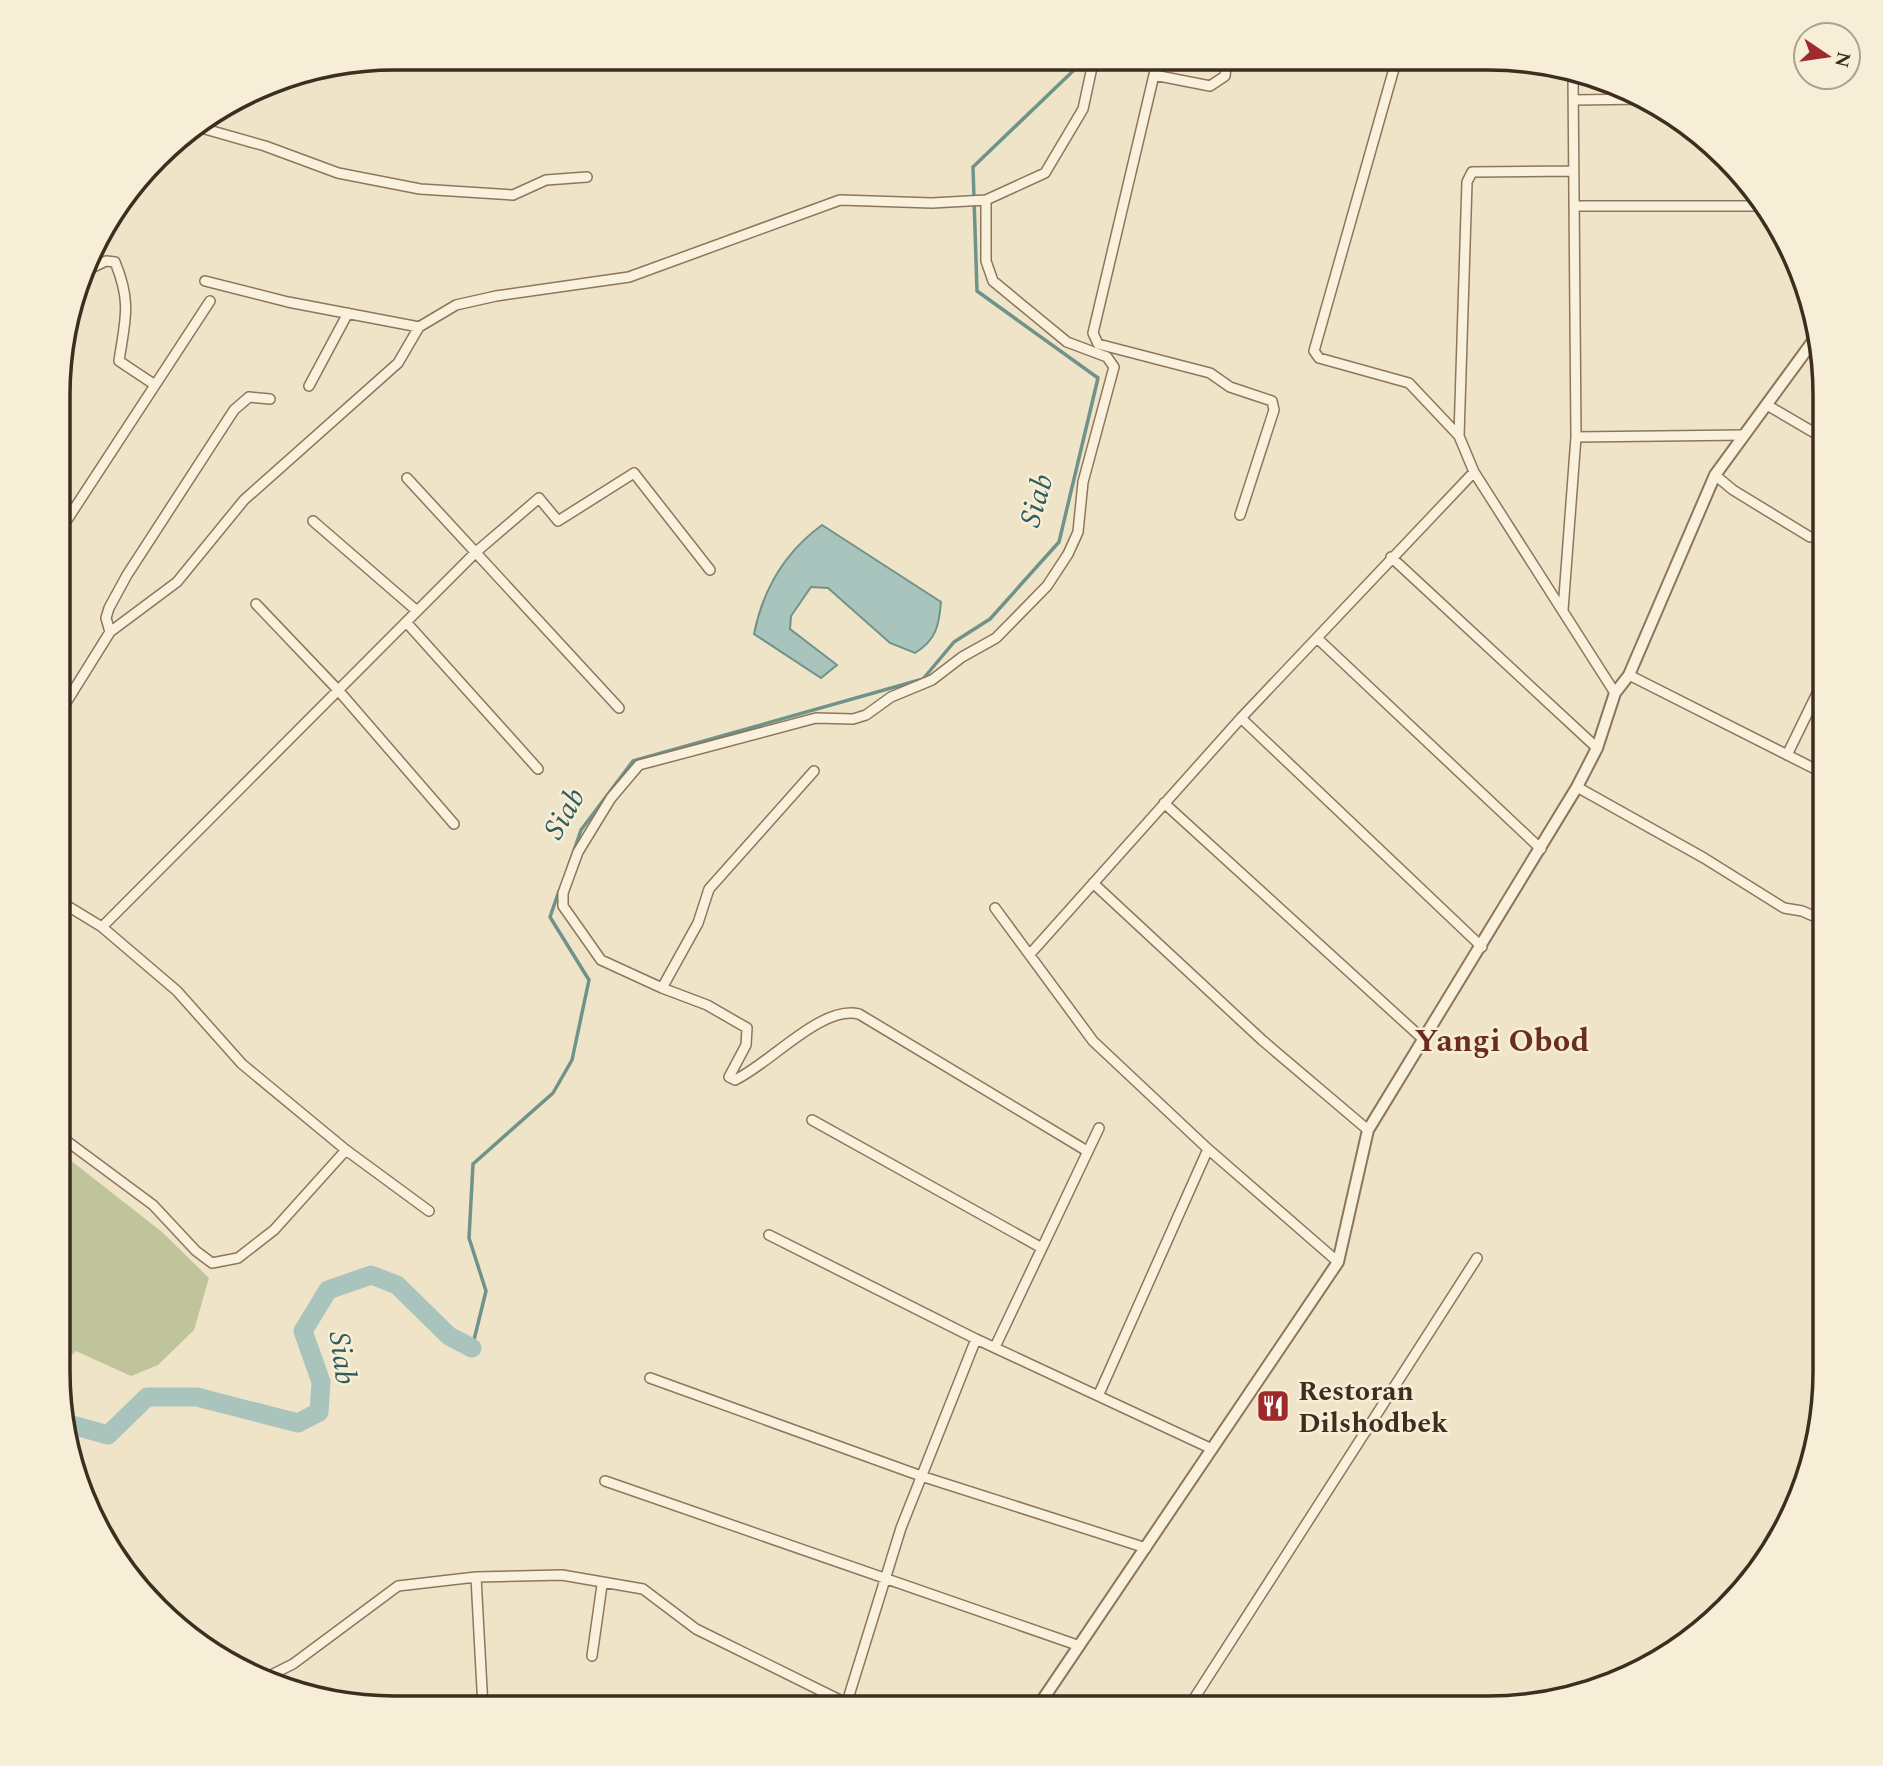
<svg xmlns="http://www.w3.org/2000/svg" width="1883" height="1766" font-family="Spectral,serif">
<style>
.cemetery{fill:#bfc49a}
.water{fill:#a9c4bc;stroke:#6f938a;stroke-width:2}
.lines{fill:none;stroke-linecap:round;stroke-linejoin:round}
.stream{stroke:#6f938a;stroke-width:3.5}
.river{stroke:#a9c4bc;stroke-width:19}
.minor-casing{stroke:#8d765c;stroke-width:12}
.tertiary-casing{stroke:#8d765c;stroke-width:14}
.minor{stroke:#faf1dc;stroke-width:9}
.tertiary{stroke:#faf1dc;stroke-width:10}
.labels{text-anchor:middle;stroke-width:5;stroke-linejoin:round;paint-order:stroke}
.poi-label{font-size:28px;font-weight:bold;fill:#3d2e20;stroke:#f7eed8;text-anchor:start}
.water-label{font-size:30px;font-style:italic;fill:#2f5d5a;stroke:#f7eed8}
.quarter-label{font-size:32px;font-weight:bold;fill:#6b2e1e;stroke:#f7eed8}
.rim{fill:none;stroke:#3d2e20;stroke-width:3.5}
</style>
<rect width="100%" height="100%" fill="#f0e4c8"/>
<path class="cemetery" d="M60,1152l102,80 47,46 -15,52 -36,35 -27,11 -55,-25 -17,16z"/>
<path class="water" d="M822,525l119,77c-2,24 -5,38 -26,51l-25,-10 -62,-55 -17,-1 -20,29 -1,13 47,36 -16,13 -67,-44c9,-45 31,-82 68,-109z"/>
<g class="lines">
<path class="stream" d="M567,871l14,-41 52,-69 290,-82 31,-37 36,-23 69,-77 39,-164 -121,-87 -4,-124 100,-96 4,-13
M472,1348l14,-57 -17,-53 4,-74 80,-71 19,-33 17,-80 -39,-63 9,-26"/>
<path class="river" d="M65,1423l43,12 39,-38h50l101,26 21,-11 2,-30 -18,-51 25,-41 43,-15 26,10 52,51 23,12"/>
<defs>
<path id="minor" d="M1158,58l-65,275 5,11 112,29 20,14 42,14 2,9 -34,105
M1397,58l-83,293 5,7 90,25 50,53
M1154,75l56,11 15,-10 2,-18
M1574,100l71,-1
M198,127l67,19 73,27 82,16 93,6 33,-15 41,-3
M1573,171l-101,1 -5,10 -8,254 15,36 141,221
M1575,206h187
M87,270l19,-9 9,1c17,41 10,58 4,99l36,24
M205,281l83,21 131,25
M309,386l39,-73
M1767,405l58,34
M1576,437l168,-2
M1715,475l18,15 77,47
M407,478l212,230
M313,521l104,90
M63,526l147,-225
M1391,557l206,191
M256,604l82,86 116,134
M1563,610l13,-173 -3,-362
M406,622l132,147
M110,632l-4,-14 3,-10 18,-33 107,-165 15,-13 21,2
M1317,638l224,211
M1629,675l196,99
M62,709l48,-77 67,-50 67,-82 154,-137 21,-36 37,-22 40,-9 133,-19 211,-77 92,3 54,-3 59,-27 38,-64 11,-51
M1241,718l241,229
M1787,755l38,-78
M814,771l-105,118 -11,34 -36,65 45,17 40,23 -1,17 -17,32 6,3c36,-17 86,-75 124,-66l228,137
M1577,787l127,71 80,50 18,3 23,10
M1164,803l260,237
M1093,883l169,157 106,90
M61,902l41,25 374,-375 63,-54 19,23 76,-48 76,97
M995,908l98,133 115,108 130,113
M102,927l75,64 65,73 104,86 83,61
M1031,953l210,-235 233,-246
M662,988l-61,-28 -38,-54v-13l15,-41 33,-54 28,-33 177,-47 37,1 13,-4 25,-18 41,-17 30,-23 34,-19 51,-52 21,-32 10,-22 5,-50 31,-115 -7,-10 -40,-15 -74,-61 -7,-20v-61
M812,1120l228,127
M60,1136l93,69 43,46 16,12 26,-5 36,-28 72,-80
M769,1235l207,104 236,110
M995,1347l104,-219
M650,1378l271,98 225,72
M1099,1394l109,-245
M605,1481l472,164
M476,1577l7,131
M592,1656l10,-71
M265,1678l28,-14 105,-78 78,-9 86,-2 81,14 53,40 160,79
M847,1702l54,-174 75,-189
M1188,1708l289,-450"/>
<path id="tertiary" d="M1037,1708l301,-446 30,-132 209,-343 20,-39 18,-55 14,-18 86,-200 101,-138"/>
</defs>
<use href="#minor" class="minor-casing"/>
<use href="#tertiary" class="tertiary-casing"/>
<use href="#minor" class="minor"/>
<use href="#tertiary" class="tertiary"/>
</g>
<defs>
<symbol id="restaurant-square" viewBox="-11 -11 22 22"><rect x="-9" y="-9" width="18" height="18" rx="4" fill="#9e2a2b" stroke="#f7eed8"/><path d="M-5-6h1v4h1v-4h1v4h1v-4h1v5L-1.5 .5V6h-2V.5L-5-1ZM5-6V6H3V1.5H1.5Q1.5-4 5-6Z" fill="#fff"/></symbol>
</defs>
<g fill-rule="evenodd">
<use href="#restaurant-square" x="1254" y="1387" width="38" height="38"/>
</g>
<g class="labels">
<g class="poi-label">
<text x="1298" y="1400">Restoran<tspan x="1298" dy="32">Dilshodbek</tspan></text>
</g>
<g class="water-label">
<text transform="translate(1036 500) rotate(-74)" y="10">Siab</text>
<text transform="translate(564 813) rotate(-60)" y="10">Siab</text>
<text transform="translate(343 1358) rotate(82)" y="10">Siab</text>
</g>
<g class="quarter-label">
<text x="1502" y="1051">Yangi Obod</text>
</g>
</g>
<path d="M0 0H1883V1766H0ZM395 70H1488A325 325 0 0 1 1813 395V1371A325 325 0 0 1 1488 1696H395A325 325 0 0 1 70 1371V395A325 325 0 0 1 395 70Z" fill="#f7eed8" fill-rule="evenodd"/>
<path class="rim" d="M395 70H1488A325 325 0 0 1 1813 395V1371A325 325 0 0 1 1488 1696H395A325 325 0 0 1 70 1371V395A325 325 0 0 1 395 70Z"/>
<g transform="translate(1827 56) rotate(103)"><circle r="33" fill="#f7eed8" stroke="#ada18e" stroke-width="2"/>
<path d="M0-5L12 26L0 18L-12 26Z" fill="#9e2a2b"/>
<text y="-10" font-size="19" font-weight="bold" text-anchor="middle" fill="#3d2e20">N</text>
</g>
</svg>
